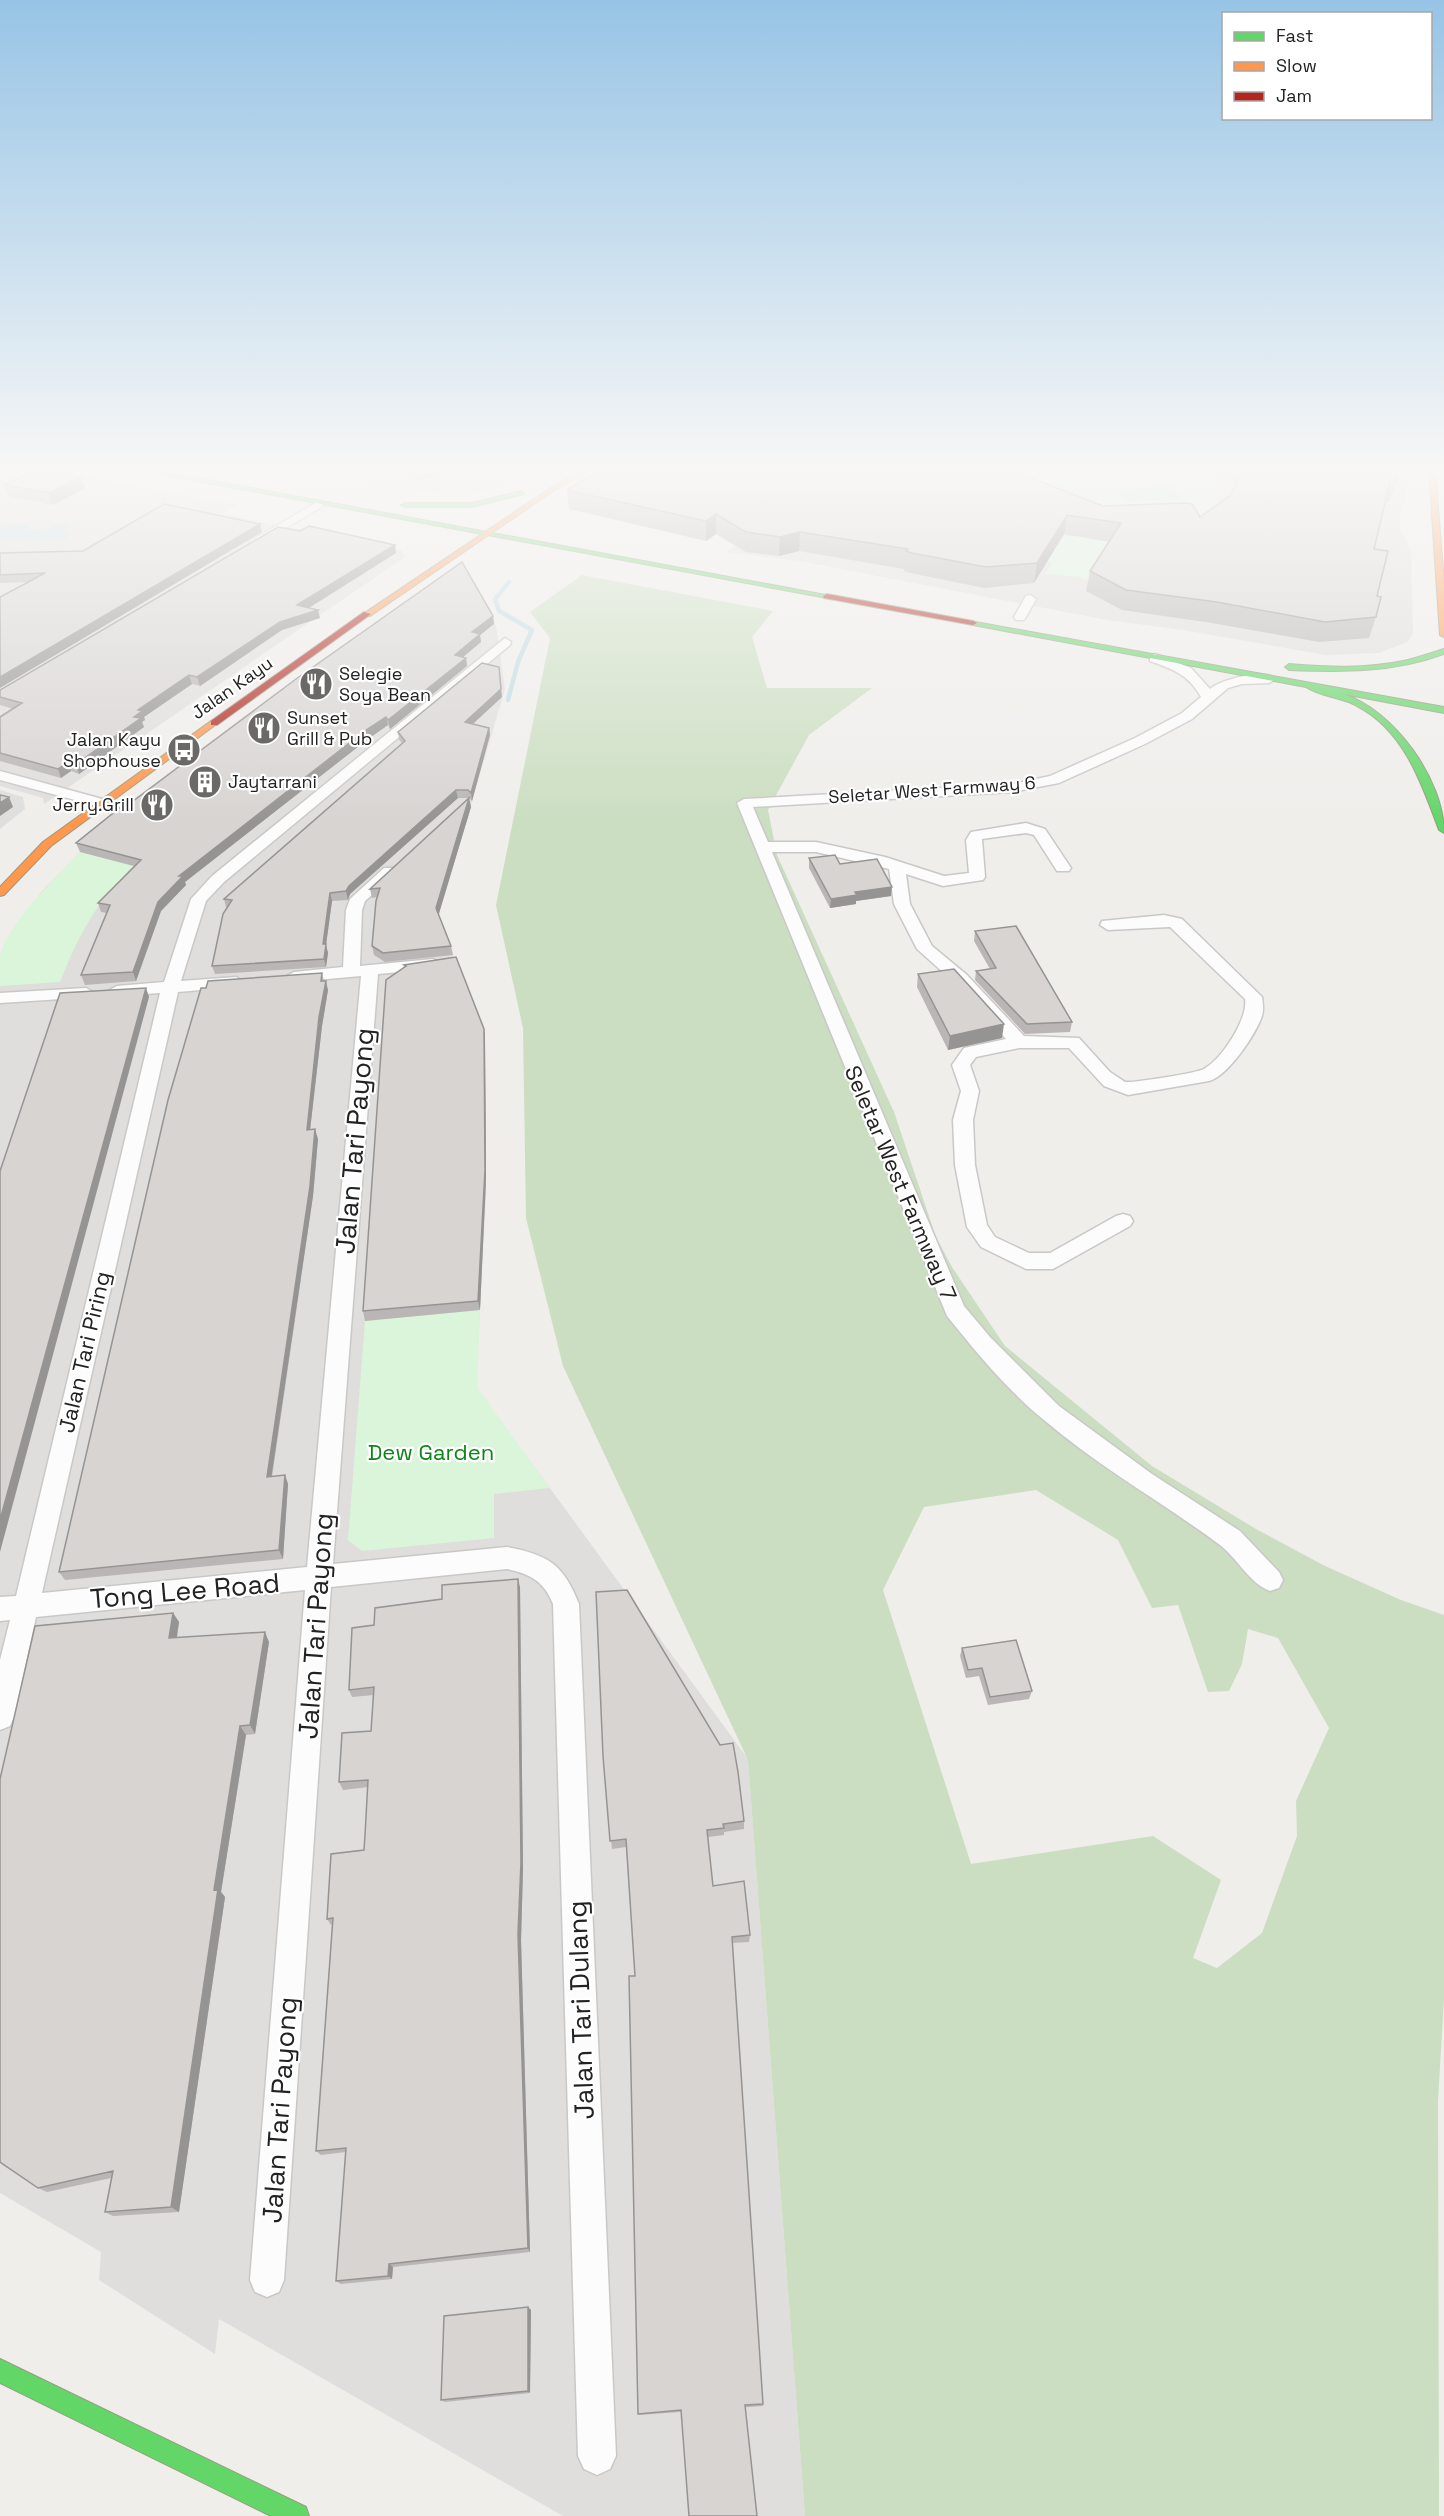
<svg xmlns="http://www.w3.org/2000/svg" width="1444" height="2516" font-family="'Space Grotesk',sans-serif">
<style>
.residential{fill:#dfdedc}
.religious{fill:#dededc}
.forest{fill:#cbdec1;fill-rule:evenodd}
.park{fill:#daf5da}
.pitch{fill:#b7e6d2}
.water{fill:#bfdbe3}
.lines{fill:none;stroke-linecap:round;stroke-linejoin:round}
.stream{stroke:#bfdbe3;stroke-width:4.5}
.street-casing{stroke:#c9c8c7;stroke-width:3}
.fast-casing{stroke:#999a82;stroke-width:2}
.slow-casing{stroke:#999a82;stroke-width:2}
.jam-casing{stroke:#999a82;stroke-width:2}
.street{fill:#fdfcfc;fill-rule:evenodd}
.fast{fill:#63d668;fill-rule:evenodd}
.slow{fill:#ff974d;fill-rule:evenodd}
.jam{fill:#b3261e;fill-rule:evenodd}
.wall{fill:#b9b6b5}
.shaded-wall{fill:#969493}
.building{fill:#d7d4d2;stroke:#969493;stroke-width:1.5}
.labels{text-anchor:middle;stroke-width:4.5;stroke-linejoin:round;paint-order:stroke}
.far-poi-label{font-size:18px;fill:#222;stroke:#fff;text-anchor:start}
.far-street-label{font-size:18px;fill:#222;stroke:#fff}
.street-label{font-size:22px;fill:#222;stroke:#fff}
.park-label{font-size:22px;fill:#0c8416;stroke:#fff}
.near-street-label{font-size:27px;fill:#222;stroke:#fff}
</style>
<rect width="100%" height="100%" fill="#f0eeeb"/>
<path class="residential" d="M0,470l70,2 115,24 54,8 -17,10 179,36 4,7 -361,247 -1,-6 -43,-12z
M291,470h232l-38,22 -31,4z
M836,470h505l64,10 1,22 -6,11v16l11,23 2,82 -6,8 -28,11 -53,2 -143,-25 -76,-10 -302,-58 -79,-10z
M483,604l13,22 9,63 -67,228 47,121 1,157 -10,192 272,372 57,757h-242l-344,-197 -4,35 -116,-74 2,-28 -101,-59v-1237l11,-21 31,-44 38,-39 45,-37z"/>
<path class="religious" d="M0,790l23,7 2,12 -25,20z"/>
<path class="forest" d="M582,575l191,36 -21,26 15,51h105l-63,47 -41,75 9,45 117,257 42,125 16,30 53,79 147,120 104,63 69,37 76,34 43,15v383l-6,103 1,415h-634l-57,-756 -185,-394 -37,-148 -3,-190 -27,-123 54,-267 -20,-26zM1036,1490l82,50 34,68 26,-3 30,87 21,-1 13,-27 6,-35 30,9 51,90 -33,73 1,35 -35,97 -45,35 -24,-10 28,-78 -68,-44 -182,28 -88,-274 41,-83z"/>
<path class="park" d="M1036,470h157l31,19 -11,22 -12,3 -89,3 2,16 -24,48 -11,-4 -34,-3 7,-11 -123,-20 26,-24 118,18 6,-10 -47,-36 -6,-16z
M80,852l53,14c-37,37 -54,68 -73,116l-60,4c0,-9 0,-20 0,-29 5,-31 58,-82 80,-105z
M480,1310l-3,77 73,101 -56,6v44l-132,13 -14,-11 17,-219z"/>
<path class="pitch" d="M1171,487l11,12 -56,3 -10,-12z"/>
<path class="water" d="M63,522l8,2 -7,6 6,6c-9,8 -54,2 -70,4v-11l13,-5h14l3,6 18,-1z"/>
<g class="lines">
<path class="stream" d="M508,700l10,-38 14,-32 -33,-19 -4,-12 14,-17"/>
<defs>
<path id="street" d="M319,501l4,1v4l-64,38 -10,-2z
M1030,595l6,4 -10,18 -2,3h-8l-2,-3 12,-21z
M505,638l6,4 -1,3 -286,237 -18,19 -25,80 55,-4 9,5 -9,5 -58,5 -136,601 265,-26 54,-591 -67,6 -9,-5 9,-5 49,-5 3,-57 4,-11 34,-31h12l2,3 -2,3 -31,27 -3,9 -2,56 73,-7 9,5 -9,5 -55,5 -45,590 174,-17c42,8 56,17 72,57l37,852 -6,13 -13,6 -13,-6 -6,-13 -25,-852c-9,-23 -23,-30 -46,-35l-176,18 -47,693 -5,12 -12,5 -12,-5 -5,-12 55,-690 -269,27 -22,100 -4,9 -10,4v-70l10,-40 -10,1v-24l16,-1 144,-603 -43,3 -9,-5 9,-5 47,-4 27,-83 21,-23z
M1155,654l36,14 19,21c12,-10 53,-21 66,-10l-7,4 -27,1 -14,4 -36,31 -47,25 -86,39 -47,9 -259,15 15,35h48l69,15 59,19 25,-3 -3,-33 5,-8 55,-9 19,6 26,39 -2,3h-12l-23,-36 -8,-2 -44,6 3,38 -2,3 -40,6 -37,-12 4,30 22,42 35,29 57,61 55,2 31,34 15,10c8,1 72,-9 79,-13 18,-10 44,-50 41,-70l-75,-72 -62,3 -8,-5 2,-4 62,-6 18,4 80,78c1,7 2,12 0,19 -6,18 -34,60 -53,65l-81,14 -24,-9 -35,-38h-50l-43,9 -6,8 9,26 -6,29 2,45 12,60 8,12 34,16h21l66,-37 7,-2 7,2 3,5 -3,5 -77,43h-27l-45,-22 -14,-20 -12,-62 -2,-45 8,-29 -9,-26 12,-17 42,-9 -51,-56 -38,-34 -23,-45 -5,-35 -73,-17h-44l192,454 26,31 69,69 93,68 88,57 39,41 4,8 -4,8 -9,3c-21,-8 -32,-32 -50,-46 -58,-43 -121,-78 -176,-125 -36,-29 -68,-68 -97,-104l-210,-513 7,-4 268,-15 38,-8 85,-38 47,-25 19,-16c-12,-22 -28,-28 -51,-36v-6z
M0,771l106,29 2,3 -7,4 -101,-27z
M86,988l9,5 -3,4 -92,6v-10z"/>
<path id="fast" d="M138,470h17l676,126 -4,2z
M522,491l2,3 -52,13h-67l-4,-2 4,-2h67z
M970,621l474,86v6l-101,-19c51,16 101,86 101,139l-5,-3c-17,-46 -35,-100 -82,-124 -15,-9 -37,-9 -51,-19l-333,-62 -4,-2z
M1444,649v5c-51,19 -102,18 -155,16l-4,-3 4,-3c38,3 76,5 114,-3 14,-3 27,-8 41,-12z
M0,2359l306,148 3,9h-38l-271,-133z"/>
<path id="slow" d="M582,470h9l-35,19 -186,127 -7,-2 189,-127z
M1429,470h6l9,112v55l-4,-2z
M211,721l7,2 -167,123 -47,49 -4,1v-9l43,-45z"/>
<path id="jam" d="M827,594l146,27 4,2 -4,2 -149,-27 -1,-2z
M364,612l7,2 -154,111h-6v-4z"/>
</defs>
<use href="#street" class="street-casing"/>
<use href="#fast" class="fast-casing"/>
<use href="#slow" class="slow-casing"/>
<use href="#jam" class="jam-casing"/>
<use href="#street" class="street"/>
<use href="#fast" class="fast"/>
<use href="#slow" class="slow"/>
<use href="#jam" class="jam"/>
</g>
<path class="wall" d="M398,470h52l-33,11z
M1214,470h185l-3,13 -7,19h-4l-11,47 3,47 -1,21 -7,21 -50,4 -107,-19 -90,-13 -36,-19 4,-20 19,-29 -45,-8 -30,49 -50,5 -74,-15 -6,-2v-2l-105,-18 -20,5 -33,-4 -30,-18 -10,7 -137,-32 -2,-19 446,-19 90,35 97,11 30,-21 6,-13z
M4,485l81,3 -32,17 -45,-9z
M260,524l2,8 -234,50 -28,1v-30l83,-2z
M300,531l95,14 1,8 -87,55 11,10 -38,12 -82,56 -8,-2 -48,33 1,3 -3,2 2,5 -65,47 -8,-3 -10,7 -61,-17v-44l13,-8 -13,-4v-15z
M493,616l1,8 -14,11 1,7 -18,15 3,1 1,8 -77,63 -2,-4 -20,14 -183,143 1,3 -25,26 -25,70 -51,4 -4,-10 26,-62 -6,-1 -3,-9 36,-37 -54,-14 -4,-9 57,-42z
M502,697l-29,27 16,4 1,7 -18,66 -3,-3 2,9 -33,107 13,32 2,9 -68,7 -11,-7 -2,-9 5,-49 -5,1 -2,-9 99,-91h-11l-108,96 -2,6 -16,1 -6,44 2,8 -2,14 -111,7 -3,-8 15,-59h-1l-2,-8 178,-156 -3,-3 -1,-8z
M809,858l31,6 51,32 -35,5v3l-26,4 -21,-40z
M975,931l97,91 -2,10 -45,2 -50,-54 1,-9 14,-2 -16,-28z
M404,965l80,64 1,9 1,141 -6,131 -115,11 -2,-10 41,-343z
M322,973l2,8 4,9 -6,36 -12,104 8,9 -5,57 -41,281 13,-2 3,9 -5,75 -218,21 -6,-8z
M918,974l84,64 -54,12 -31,-63z
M520,1587l3,282 -2,71 9,312 -137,15 -1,12 -51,5 -5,-3 10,-129 -25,3 -5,-4 16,-226h-1l-4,-6 37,-69 4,-63 -25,3 -4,-8 32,-51 2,-36 -21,2 -3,-7 25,-65 68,-26z
M173,1613l6,9 -2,16 92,4 -14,92 -9,1 -25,157 4,5 -46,315 -66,4 -8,-4 6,-34 -64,14 -9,-4z
M962,1648l70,43 -3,8 -41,6 -9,-29 -13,2 -6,-22z
M603,1756l141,65v8l-20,3v3l-16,2 5,49 37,49 -1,7 -17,1 31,463 -124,9 -1,-1 -3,-438 -9,-129 -14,2z
M528,2307l3,3 -1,83 -85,9 -4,-2z"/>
<path class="shaded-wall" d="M416,470h34l-33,11z
M81,477l4,11 -32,17 -4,-12z
M716,514v20l-10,7v-20z
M1067,515l-3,19 -30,49 3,-20z
M260,524l2,8 -262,156v-11z
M800,532l-1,19 -20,5 1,-19z
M395,545l1,8 -97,61 -2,-9z
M318,610l2,8 -38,12 -82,56 -3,-9 83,-55z
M493,616l1,8 -14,11 1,7 -25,21 -1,-8 17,-23z
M466,658l1,8 -77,63 -2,-9z
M499,667l3,30 -36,33 -1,-8z
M189,675l3,9 -48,33 1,3 -3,2 2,5 -65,47 -3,-10 58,-47 4,-7z
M386,717l2,8 -20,14 -183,143 1,3 -25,26 -25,70 -3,-9 25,-70 21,-26 187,-146z
M489,728l1,7 -18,66 -1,-8z
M68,762l3,9 -10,7 -3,-9z
M456,790l2,8 -108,96 -2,6 -2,-9 3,-5z
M9,797l4,10 -13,9v-13z
M469,798l2,9 -33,110 -2,-9z
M892,887l-1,9 -35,5v3l-26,4 1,-9 24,-7z
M330,893l2,8 -6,44 2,8 -2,14 -2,-8 -1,-15z
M326,981l2,9 -6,36 -13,113 -2,-9 12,-113z
M146,988l3,9 -149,555v-32z
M1004,1024l-2,14 -54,12 2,-14z
M484,1029l1,9 1,141 -6,131 -2,-9z
M315,1129l3,10 -5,57 -43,290 -3,-9z
M285,1475l3,9 -5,75 -4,-9z
M518,1579l2,8 3,282 -2,71 9,312 -2,-4 -10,-314z
M173,1613l6,9 -4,26 -6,-10z
M265,1632l4,10 -14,92 -5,-9z
M240,1726l6,9 -25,157 4,5 -46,315 -8,-5 43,-317z
M389,2264l4,3 -1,12 -4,-3z
M528,2307l3,3 -1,83 -2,-2z"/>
<path class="building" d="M34,470h8l39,7 -32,16 -45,-8z
M600,470h411l92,36 82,-3 7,1 8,13 30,-21 12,-26h157l-3,13 -6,-1 -16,67 14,2 -11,45 4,1 -5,20 -51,5 -108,-20 -91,-12 -36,-19 31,-48 -54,-8 -30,48 -51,4 -74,-14 -6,-2 2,-2 -108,-17 -20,5 -34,-5 -30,-18 -10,7 -139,-31z
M164,504l96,20 -260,153v-80l45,-24 -45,2v-22l83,-2z
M309,526l86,19 -98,60 21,5 -38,12 -83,55 -8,-2 -51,35 4,1 -8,6 7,1 -65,46 -8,-2 -10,7 -58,-16v-36l22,-14 -22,-6v-7l278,-163 22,4z
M462,562l31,54 -21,16 8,2 -25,21 11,3 -78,62 -2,-3 -20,13 -187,146h4l-25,26 -25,70 -52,3 29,-70 -12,-2 43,-43 -65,-17 46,-37 11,-5 163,-122z
M482,663l17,4 2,22 -36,33 24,6 -18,65 -3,-3h-12l-107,96 -3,5 -16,2 -7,51h3l-2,15 -112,7 11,-52 9,-14 -8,-1 181,-158 -7,-9z
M0,795l9,2 -9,6z
M469,798l-33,110 15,38 -68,7 -11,-7 4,-45 4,-13 -10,1z
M835,855l5,9 37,-5 15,28 -37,5 2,3 -26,4 -22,-41z
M1016,926l56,96 -45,2 -51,-53 20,-3 -21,-37z
M456,957l28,72 1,141 -7,131 -115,10 23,-331 20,-14 -2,-1z
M954,969l50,55 -54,12 -32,-62z
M322,973l-1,8h5l-7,36 -12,113 8,-1 -5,57 -43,291 18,-2 -6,75 -220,22 109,-472 33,-112h5l2,-7z
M146,988l-106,386 -40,146v-349l60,-178z
M518,1579l3,283 -3,72 10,314 -139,16 -1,12 -52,5 10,-133 -30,3 17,-233 -6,1 4,-65 33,-4 1,-15 3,-55 -29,2 3,-49 29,-2 3,-44 -25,3 3,-62 22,-3 1,-17 67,-9v-14z
M627,1590l93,155 13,-2 5,29 6,49 -21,3 1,4 -17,2 6,56 31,-5 6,54 -18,2 31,467 -18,1 12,111h-68l-8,-106 -43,4 -9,-438h6l-9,-137 -16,2 -7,-85 -7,-164z
M173,1613l-4,25 96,-6 -15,93 -10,1 -26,164 4,-1 -47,318 -66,5 8,-41 -75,17 -38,-26v-383l35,-153z
M1016,1640l16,51 -42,6 -8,-29 -14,2 -6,-22z
M528,2307v84l-87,9 3,-84z"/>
<linearGradient id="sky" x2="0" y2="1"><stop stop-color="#97c4e6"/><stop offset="0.57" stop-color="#f8f7f6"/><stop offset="1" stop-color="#f8f7f6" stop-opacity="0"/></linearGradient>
<rect width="1444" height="823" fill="url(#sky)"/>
<defs>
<symbol id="restaurant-disc" viewBox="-11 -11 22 22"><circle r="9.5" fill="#6a6968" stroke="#fff"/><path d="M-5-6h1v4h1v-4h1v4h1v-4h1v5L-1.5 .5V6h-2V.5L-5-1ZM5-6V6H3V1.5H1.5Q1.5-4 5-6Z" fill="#fff"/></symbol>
<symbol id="bus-disc" viewBox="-11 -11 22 22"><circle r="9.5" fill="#6a6968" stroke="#fff"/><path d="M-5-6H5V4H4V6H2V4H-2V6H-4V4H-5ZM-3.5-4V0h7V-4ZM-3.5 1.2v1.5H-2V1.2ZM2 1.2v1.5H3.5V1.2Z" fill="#fff"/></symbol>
<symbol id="building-disc" viewBox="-11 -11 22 22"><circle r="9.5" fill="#6a6968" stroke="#fff"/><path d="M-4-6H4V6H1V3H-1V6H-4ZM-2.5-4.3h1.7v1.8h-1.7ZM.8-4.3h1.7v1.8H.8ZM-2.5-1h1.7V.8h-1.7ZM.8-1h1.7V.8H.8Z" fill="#fff"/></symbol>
</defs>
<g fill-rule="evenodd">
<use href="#restaurant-disc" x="297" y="665" width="38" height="38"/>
<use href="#restaurant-disc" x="245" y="709" width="38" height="38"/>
<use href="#bus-disc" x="165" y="731" width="38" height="38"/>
<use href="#building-disc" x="186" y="763" width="38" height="38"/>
<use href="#restaurant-disc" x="138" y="786" width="38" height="38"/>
</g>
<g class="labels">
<g class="far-poi-label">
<text x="339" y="680">Selegie<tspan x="339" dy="21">Soya Bean</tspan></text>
<text x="287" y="724">Sunset<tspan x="287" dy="21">Grill &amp; Pub</tspan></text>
<text x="161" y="746" text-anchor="end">Jalan Kayu<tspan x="161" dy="21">Shophouse</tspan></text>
<text x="228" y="788">Jaytarrani</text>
<text x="134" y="811" text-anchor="end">Jerry.Grill</text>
</g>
<g class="far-street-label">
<text transform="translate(232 688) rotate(-35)" y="6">Jalan Kayu</text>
<text transform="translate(932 790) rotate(-4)" y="6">Seletar West Farmway 6</text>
</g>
<g class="street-label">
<text transform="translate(901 1183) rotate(67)" y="8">Seletar West Farmway 7</text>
<text transform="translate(84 1352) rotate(-77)" y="8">Jalan Tari Piring</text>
</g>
<g class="park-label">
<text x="431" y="1460">Dew Garden</text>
</g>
<g class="near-street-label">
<text transform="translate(355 1141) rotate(-85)" y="9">Jalan Tari Payong</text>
<text transform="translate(185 1591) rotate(-5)" y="9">Tong Lee Road</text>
<text transform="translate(316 1626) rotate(-86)" y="9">Jalan Tari Payong</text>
<text transform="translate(581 2010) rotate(-92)" y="9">Jalan Tari Dulang</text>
<text transform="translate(280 2110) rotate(-86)" y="9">Jalan Tari Payong</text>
</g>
</g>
<rect x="1222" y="12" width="210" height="108" fill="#ffffff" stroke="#a7a7a7" stroke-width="1.5"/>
<rect x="1234" y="32" width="30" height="9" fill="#63d668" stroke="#a7a7a7" stroke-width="1.5"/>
<text x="1276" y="42" font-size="18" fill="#222222">Fast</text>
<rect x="1234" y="62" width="30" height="9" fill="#ff974d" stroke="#a7a7a7" stroke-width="1.5"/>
<text x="1276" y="72" font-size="18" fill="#222222">Slow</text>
<rect x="1234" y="92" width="30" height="9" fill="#b3261e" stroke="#a7a7a7" stroke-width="1.5"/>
<text x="1276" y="102" font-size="18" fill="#222222">Jam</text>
</svg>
